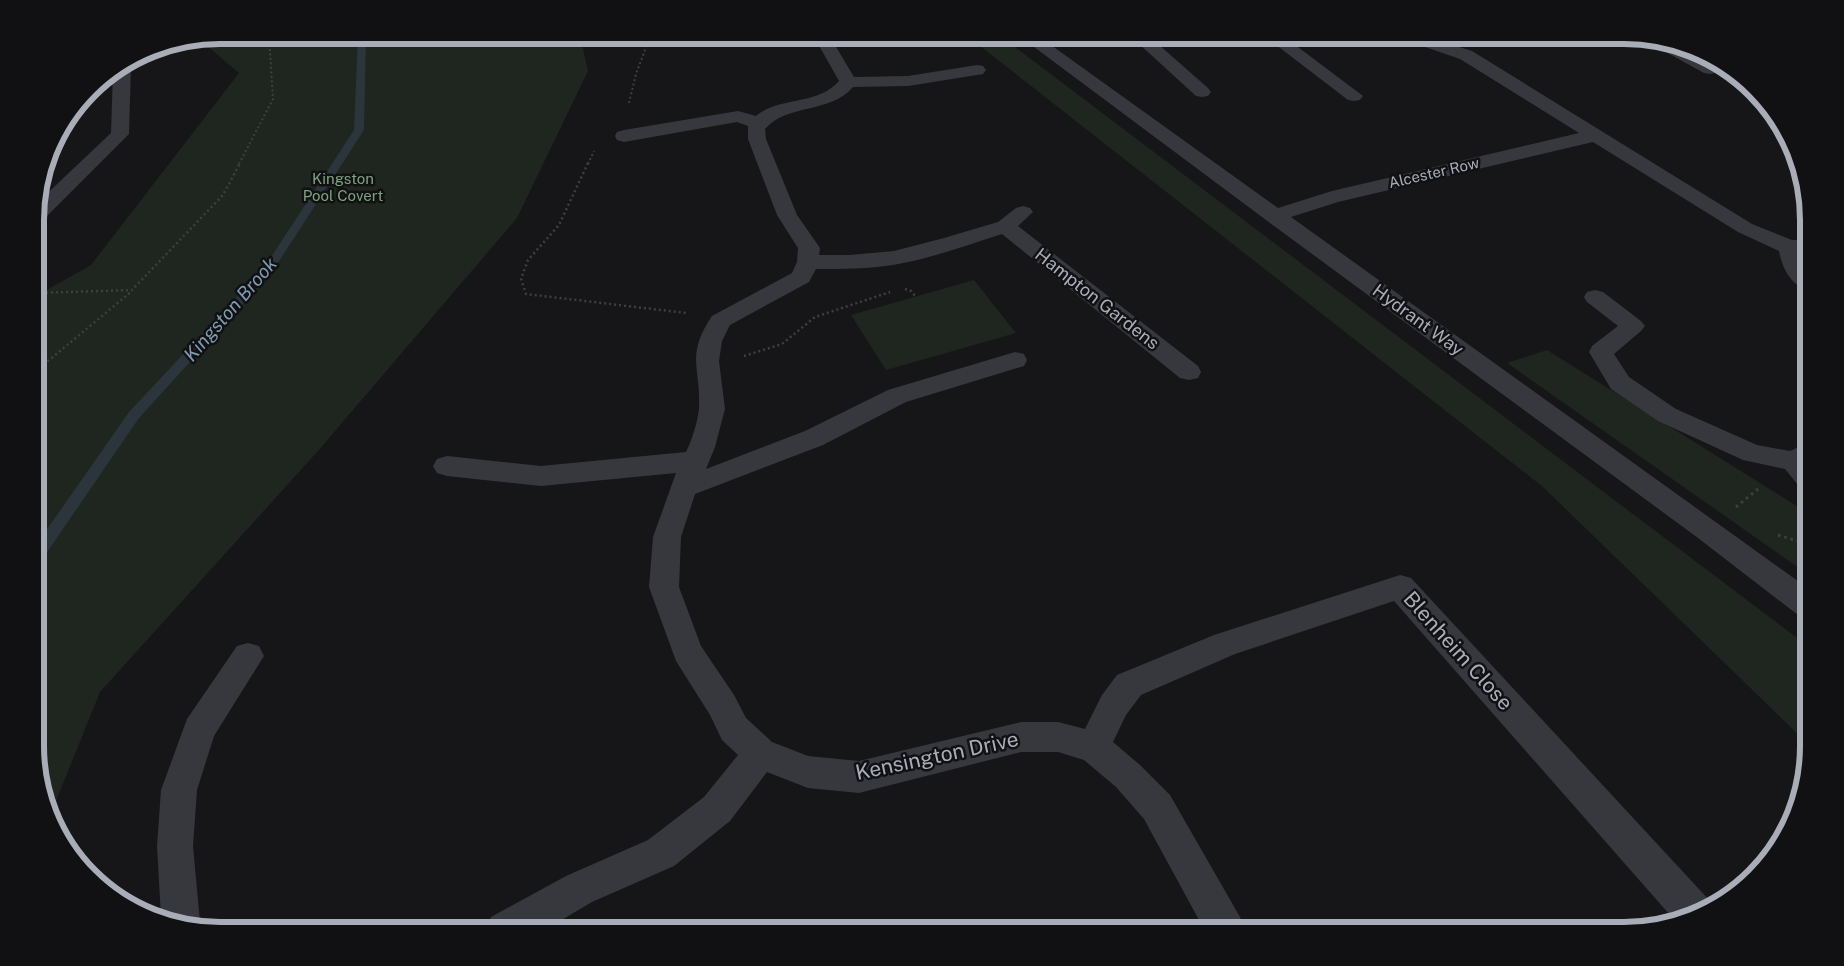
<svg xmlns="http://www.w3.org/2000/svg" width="1844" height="966" font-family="'Public Sans',sans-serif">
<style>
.green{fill:#1e261f}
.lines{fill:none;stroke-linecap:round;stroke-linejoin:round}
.stream{fill:#2c353c;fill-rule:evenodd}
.path-far2{stroke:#3d3f44;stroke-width:2;stroke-dasharray:2 2.5;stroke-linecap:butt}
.path-far1{stroke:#3d3f44;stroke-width:2.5;stroke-dasharray:2 3;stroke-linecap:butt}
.path{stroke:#3d3f44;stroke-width:3;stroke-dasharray:2.5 4;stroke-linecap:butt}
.minor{fill:#37383d;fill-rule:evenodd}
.labels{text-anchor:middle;stroke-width:5;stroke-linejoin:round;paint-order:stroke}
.far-street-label{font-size:15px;fill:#a8adb8;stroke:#111113}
.far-park-label{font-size:15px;fill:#7fa381;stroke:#111113}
.street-label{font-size:18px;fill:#a8adb8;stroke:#111113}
.water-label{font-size:19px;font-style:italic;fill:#7f9bb3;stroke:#111113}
.near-street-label{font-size:21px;fill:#a8adb8;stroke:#111113}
.rim{fill:none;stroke:#a8adb8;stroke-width:6}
</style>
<rect width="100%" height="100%" fill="#161618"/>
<path class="green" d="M219,35h361l8,36 -71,147 -199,233 -218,241 -48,119 -15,-40 -1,-475 55,-31 148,-192 -40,-34z
M966,35h33l810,612v98l-266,-258z
M974,280l42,53 -130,37 -35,-55z
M1547,350l261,163 1,62 -302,-212z"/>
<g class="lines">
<path class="stream" d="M358,35h8l-2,95 -92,142 -133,146 -98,143 -5,2v-18l93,-133 135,-144 90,-138z"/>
<path class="path-far2" d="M629,103l7,-29 12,-32v-7
M239,164l34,-65 -4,-64
M588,164l6,-13"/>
<path class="path-far1" d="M588,163l-29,62 -31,35 -7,19 5,15 160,19
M905,289l6,2 5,6
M36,293l96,-3 91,-95 17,-32
M744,356l38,-12 33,-27 75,-25
M36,371l96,-80"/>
<path class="path" d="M1736,507l22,-18
M1778,535l30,9"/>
<path class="minor" d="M813,35h16l25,42 54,-1 69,-11 6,1 3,4 -3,4 -6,1 -69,11 -55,1c-23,27 -65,16 -88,42l1,10 31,76 23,33 -1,7h31l44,-4 50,-13 54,-16 18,-14 7,-2 7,2 3,4 -15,14 180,140 3,6 -3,6 -9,2 -9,-2 -178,-144c-35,11 -72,25 -109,31 -25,4 -51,4 -77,4l-7,13 -79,43 -8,16 -3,20 6,48 -10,38 -9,22 99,-38 83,-41 127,-38 9,2 3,6 -3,6 -118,36 -83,43 -128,49 -14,43 -2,50 22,59 33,49 12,23 26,24 36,14 51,5 162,-39h37l27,7 17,-34 15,-20 97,-40 186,-60 11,3 299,323 2,6 -35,16 -283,-322 -159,53 -94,41 -15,20 -13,27 27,23 30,30 70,122 5,14h-40l-61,-112 -28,-32 -32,-27 -26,-8h-37l-162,41 -51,-5 -41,-16 -37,49 -56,45 -82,36 -49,29h-57l5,-14 75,-41 82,-36 56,-43 34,-42 -16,-15 -12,-25 -34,-54 -27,-74 4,-50 23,-64 -135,13 -94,-10 -10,-3 -4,-7 4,-7 10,-3 94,10 145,-14c6,-12 12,-31 13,-44 2,-40 -14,-52 13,-92l80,-43 5,-11 1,-14 -21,-33 -29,-76v-13l-11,-4 -113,20 -7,-2 -2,-4 2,-4 7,-2 114,-19 18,5c24,-20 61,-10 83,-35z
M1018,35h19l241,173 54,-17 247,-58 -119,-74 -61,-21 -2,-3h24l51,16 280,173 40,16h16v12l-7,1 3,12 4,4v21c-18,-5 -26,-23 -29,-39l-41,-19 -145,-90 -255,60 -47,15 518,372v29l-11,-3 -100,-77 -432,-318z
M1144,35l6,2 58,51 3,4 -3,4 -6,1 -6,-1 -58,-53 -2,-3 2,-3z
M1263,35h19l81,61 -3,4 -6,1 -6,-1z
M1625,35l10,2c-7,6 -22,8 -32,5l-2,-3 4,-4z
M1654,42l31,7 27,14h4l10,8 -16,3 -6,-1 -49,-27z
M128,62l3,4 -2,68 -87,87 -7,2 1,-19 75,-71 2,-62z
M1595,290l8,2 38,29 4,5 -4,5 -27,23 15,23 47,32 81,36 33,6 18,-8v45l-10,-3 -13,-16 -42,-9 -85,-39 -47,-32 -22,-37 3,-6 26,-20 -31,-24 -3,-5 3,-5z
M248,643l11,3 5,10 -50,80 -17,54 -4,56 7,76 -1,4 -38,-9 -4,-71 4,-56 26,-71 50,-73z"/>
</g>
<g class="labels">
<g class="far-street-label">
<text transform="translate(1434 173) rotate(-13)" y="5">Alcester Row</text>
</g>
<g class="far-park-label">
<text x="343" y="184">Kingston<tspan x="343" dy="17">Pool Covert</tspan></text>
</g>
<g class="street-label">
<text transform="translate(1097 299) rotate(38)" y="6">Hampton Gardens</text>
<text transform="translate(1418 320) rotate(36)" y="6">Hydrant Way</text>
</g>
<g class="water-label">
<text transform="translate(230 309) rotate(-49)" y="7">Kingston Brook</text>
</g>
<g class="near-street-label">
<text transform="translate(1458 651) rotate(48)" y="7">Blenheim Close</text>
<text transform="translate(937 756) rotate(-12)" y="7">Kensington Drive</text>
</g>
</g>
<path d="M0 0H1844V966H0ZM220 44H1624A176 176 0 0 1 1800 220V746A176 176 0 0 1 1624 922H220A176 176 0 0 1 44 746V220A176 176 0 0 1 220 44Z" fill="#111113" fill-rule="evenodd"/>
<path class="rim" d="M220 44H1624A176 176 0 0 1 1800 220V746A176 176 0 0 1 1624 922H220A176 176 0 0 1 44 746V220A176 176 0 0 1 220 44Z"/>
</svg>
